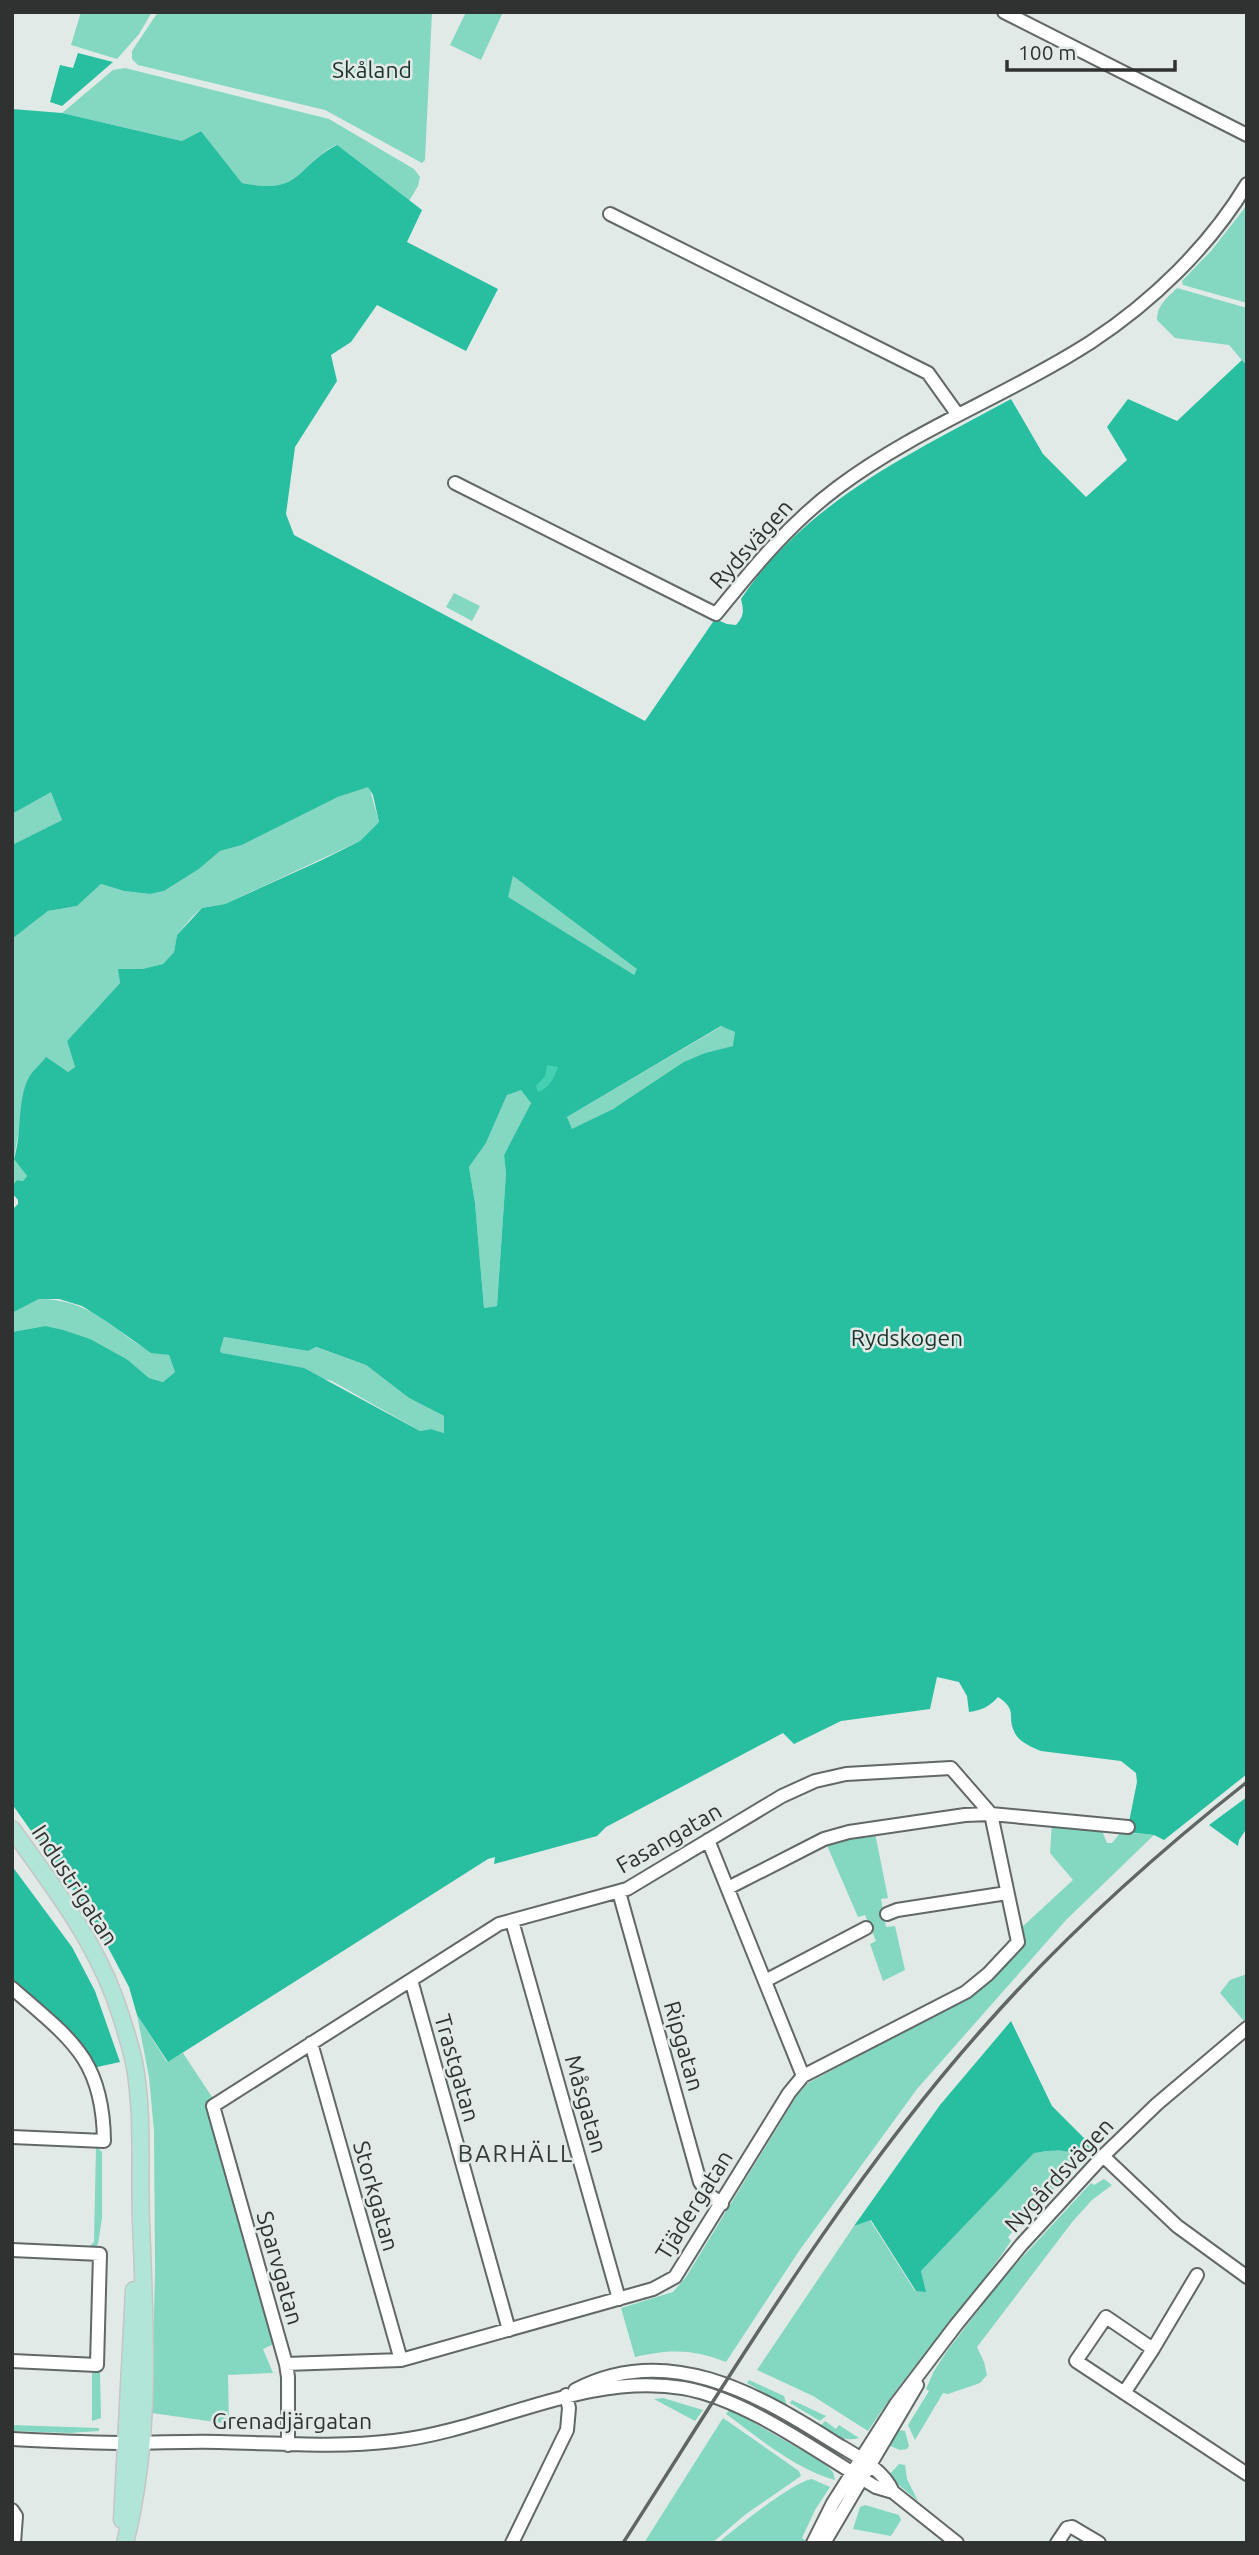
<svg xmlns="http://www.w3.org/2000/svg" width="1259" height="2555" font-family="Ubuntu,sans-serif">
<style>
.green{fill:#84d7c1}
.forest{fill:#28bea0;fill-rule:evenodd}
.water{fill:#44d1b2}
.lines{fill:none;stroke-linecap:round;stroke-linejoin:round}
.minor-casing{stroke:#616866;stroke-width:16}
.major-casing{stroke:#c5c6c5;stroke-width:19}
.minor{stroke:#fff;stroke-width:12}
.major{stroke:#b1e5d7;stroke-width:16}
.rail{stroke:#616564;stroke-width:3.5}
.labels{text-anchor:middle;stroke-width:5;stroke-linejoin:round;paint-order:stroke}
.park-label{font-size:23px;fill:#1c332d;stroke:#e2eae7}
.street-label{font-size:23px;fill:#2f3231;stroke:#e2eae7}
.neighbourhood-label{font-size:24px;letter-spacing:2px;fill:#353b39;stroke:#e2eae7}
</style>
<rect width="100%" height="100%" fill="#e2eae7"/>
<path class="green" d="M81,12h71l-13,22 -22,25 -46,-14z
M158,12h274l-7,148 -3,3 -97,-53 -187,-45 -6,-6v-8z
M466,12h37l-22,48 -31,-15z
M125,68l204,51 85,50 6,8 -2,9 -9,15 -73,-56c-43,23 -33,50 -94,38l-41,-52 -19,10 -120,-28 51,-43z
M1247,205v98l-64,-18 -1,-4 29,-30z
M1177,288l70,20v58l-18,-21 -54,-7 -18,-18c0,-15 10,-22 20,-32z
M454,593l26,13 -8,15 -26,-14z
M369,786l10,36 -19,19 -135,63 -23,4 -10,9 -15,18 -3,17 -11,12 -21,5 -23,1 1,13 -53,58 8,26 -7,5 -7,-3 -33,9 -14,80 13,18 -4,5 -6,-1 -5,6v-247l36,-28 29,-5 24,-22 23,7 26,3 14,-3 35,-22 21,-18 22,-6 96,-48z
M52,791l10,29 -50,25v-31z
M513,876l125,93 -5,7 -126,-79z
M722,1026l13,6 -1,14 -29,7 -92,56 -41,21 -5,-13z
M521,1089l10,14 -27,52 2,18 -9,133 -13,2 -9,-105 -6,-36 17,-24 21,-48z
M39,1299c26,0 47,8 68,22 22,16 33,30 62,34l6,17 -12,10 -14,-4 -21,-18 -83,-34 -33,6v-19z
M224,1337l84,14 7,-4 51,18 43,33 35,18v17l-13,-4 -11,2 -88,-50 -110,-28 -2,-2z
M1052,1823l49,5 6,15h5l9,-11 33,3 -88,85 -149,169 -118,162 -73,111c-33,-13 -56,-13 -91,-5l-14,-49 52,-16 13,-15 110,-180 12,-14 170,-91 46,-46 -3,-18 52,-48 -23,-27z
M875,1833l13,65 -7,1 5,28 9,-1 10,44 -22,11 -13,-37 6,-3 -11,-26 -7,2 -32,-74 13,-4z
M1247,1974v45l-3,2 -24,-28 10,-13z
M137,2015l30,47 16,-9 31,47 -8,5 68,239 -11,5 10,24 -45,2 1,49 -77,-11 3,-144 -1,-138 -5,-54z
M96,2146l6,6v66l-4,26 -3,4 -6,-1 5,-5z
M1055,2150l20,2 8,8 -50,49 -25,28 3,4c-44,66 -100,123 -143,190l-55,-35 -56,-26 97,-144 16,-6 45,71h10l-4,-20 113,-118z
M1104,2179l8,6 -20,15 -19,21 -96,126 7,15 3,13 -7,8 -32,11 -5,-1 -28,47 -7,-15 21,-34 -3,-2 8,-18 13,-20 57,-74 87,-94 3,2z
M92,2371l8,2 1,45 -9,3z
M749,2380l35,16 3,10 -40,-23z
M663,2398l40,12 -8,11 -41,-22z
M792,2400l34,16 -6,5 -30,-18z
M730,2409l94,54 9,9 2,8c-40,-11 -76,-42 -109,-66z
M723,2418l76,53 2,5 -55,38 -34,29h-68z
M825,2421l11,8 3,-4 20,13c-14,5 -26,-5 -39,-12z
M12,2425l87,3v3l-29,2 -58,-2z
M899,2430l6,1 4,15 -2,3 -7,1 -12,-5z
M899,2464l6,1 2,14 11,22 -30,-25z
M812,2479l18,8 -15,23 -13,28 3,2 -1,3h-86c17,-15 75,-61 94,-64z
M865,2505l34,10 2,5 -10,16 -38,-7 7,-22z"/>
<path class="forest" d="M78,53l35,9 -51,44 -12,-4 10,-37 13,3z
M12,109l50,4 120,28 19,-10 41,52c61,12 51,-15 95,-38l85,65 -15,32 91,47 -32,62 -89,-46 -26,37 -20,13 6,26 -42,66 -9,67 8,21 351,186 70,-102 12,5 9,1c8,-9 8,-14 5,-26 66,-98 169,-145 270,-200l32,55 43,43 41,-37 -20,-33 21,-28 49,22 65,-61 5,6v1408l-83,66 -10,-5 -27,-3 10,-50 -1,-9 -15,-12 -80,-10c-9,-4 -23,-9 -27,-20 -7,-15 4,-21 -16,-34 -9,10 -16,13 -29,15l-2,-16 -8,-14 -22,-5 -7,32 -89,12 -47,23 -11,-11 -177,94 -9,9 -103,28 1,-7 -7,2 -320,203 -31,-47 -8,-28 -37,-70 -80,-113v-472l33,-6 18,4 27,9 38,21 21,18 14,4 12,-10 -6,-17 -18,-2 -45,-32 -24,-15 -23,-7h-20l-27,14v-103l6,-6v-4l-6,-7v-7l5,-6 6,1 4,-5 -13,-17c8,-26 3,-56 14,-80 4,-8 13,-15 18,-22l22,15 7,-5 -8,-26 53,-58 -2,-14h24l21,-5 11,-12 3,-17 25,-27 23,-4 97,-44 38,-19 19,-19 -6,-27 -5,-8 -30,10 -96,48 -22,6 -21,18 -35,22 -14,3 -26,-3 -23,-7 -24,22 -29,5 -36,28v-94l50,-25 -11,-28 -39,22zM513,876l124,93 -3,6 -126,-78zM721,1026l14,6 -2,14 -28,7 -21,9 -71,47 -41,20 -5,-12zM521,1090l10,13 -27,52 2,18 -9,133 -13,2 -9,-105 -6,-36 17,-24 21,-48zM224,1337l84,14 8,-4 50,18 43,33 35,18v17l-13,-4 -11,2 -116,-63 -82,-15 -2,-2z
M1247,1797v31l-8,12 -1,6 -29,-21z
M12,1866l60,81 23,44 25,71 -23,5c-23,-33 -54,-59 -85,-86z
M1011,2021l41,85 42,42 -11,12c-14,-13 -31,-10 -49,-7l-113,118 5,21 -10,-1 -45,-71 -17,6 86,-121z"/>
<path class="water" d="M547,1065l11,2c-4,11 -8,20 -20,25l-2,-6 9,-10z"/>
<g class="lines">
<defs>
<path id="minor" d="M1004,12l243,123
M610,214l318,159 30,42
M455,483l261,131c37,-46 74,-91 121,-126 78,-59 172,-93 254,-146 61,-40 118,-95 156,-158
M708,1840l95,236
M728,1888l96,-49 25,-7 116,-17 26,-1 137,13
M619,1892l81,290 8,12 14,10
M887,1914l10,-4 110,-17
M512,1921l107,378
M411,1980l98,350
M765,1981l101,-53
M12,1988c58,51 91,70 92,153l-92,-4
M311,2043l90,317
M1103,2156l74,70 70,51
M12,2250l88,4 -3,111 -85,-4
M1153,2349l44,-74
M286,2364l115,-4 252,-71 22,-12 114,-184 14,-17 163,-84 22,-18 30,-32 -27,-128 -40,-46 -105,6 -31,7 -33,15 -155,93 -128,35 -286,182 73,258 2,13v68
M575,2390c91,-48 180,2 257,51 21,13 51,27 61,51l64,51
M1124,2393l29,-44 -47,-32 -30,44 171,113
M12,2439c39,2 78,4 117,4 30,0 60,-2 90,-1 58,1 116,6 175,-1 98,-11 188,-69 289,-53 64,11 137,66 193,99l17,5
M12,2510l4,6 -2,27
M512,2543l55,-113 2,-22 -3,-13
M813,2543l20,-40 63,-99 60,-79 66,-81 81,-88 54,-52 90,-76
M824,2543l93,-158
M1057,2543l10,-15 5,-1 27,16"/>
<path id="major" d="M12,1829c38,53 79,106 102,167 8,22 15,44 20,66 10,53 5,106 7,159 4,107 11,217 -16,322
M122,2520l12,-230"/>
</defs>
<use href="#minor" class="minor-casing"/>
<use href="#major" class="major-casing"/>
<use href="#minor" class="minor"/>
<use href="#major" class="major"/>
<path class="rail" d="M623,2543c113,-176 221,-359 361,-516 80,-91 168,-170 263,-245"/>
</g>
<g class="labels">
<g class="park-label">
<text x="372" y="78">Skåland</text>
<text x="907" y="1346">Rydskogen</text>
</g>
<g class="street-label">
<text transform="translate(751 544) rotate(-48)" y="8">Rydsvägen</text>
<text transform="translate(669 1838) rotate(-30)" y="8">Fasangatan</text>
<text transform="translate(75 1885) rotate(57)" y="8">Industrigatan</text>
<text transform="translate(684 2046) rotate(74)" y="8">Ripgatan</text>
<text transform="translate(457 2068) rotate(74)" y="8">Trastgatan</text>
<text transform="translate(586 2104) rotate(74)" y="8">Måsgatan</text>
<text transform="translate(1059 2175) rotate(-47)" y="8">Nygårdsvägen</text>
<text transform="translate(376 2196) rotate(74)" y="8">Storkgatan</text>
<text transform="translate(694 2205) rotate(-58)" y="8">Tjädergatan</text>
<text transform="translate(280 2268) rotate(74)" y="8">Sparvgatan</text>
<text x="292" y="2429">Grenadjärgatan</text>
</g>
<g class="neighbourhood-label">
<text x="516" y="2162">BARHÄLL</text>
</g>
</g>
<rect width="1259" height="2555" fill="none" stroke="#2f3231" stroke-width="28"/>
<path d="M1007 60v10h168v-10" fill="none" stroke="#2f3231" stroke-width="3.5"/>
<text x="1018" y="60" font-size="21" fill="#2f3231" stroke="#e2eae7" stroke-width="5" paint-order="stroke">100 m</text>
</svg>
